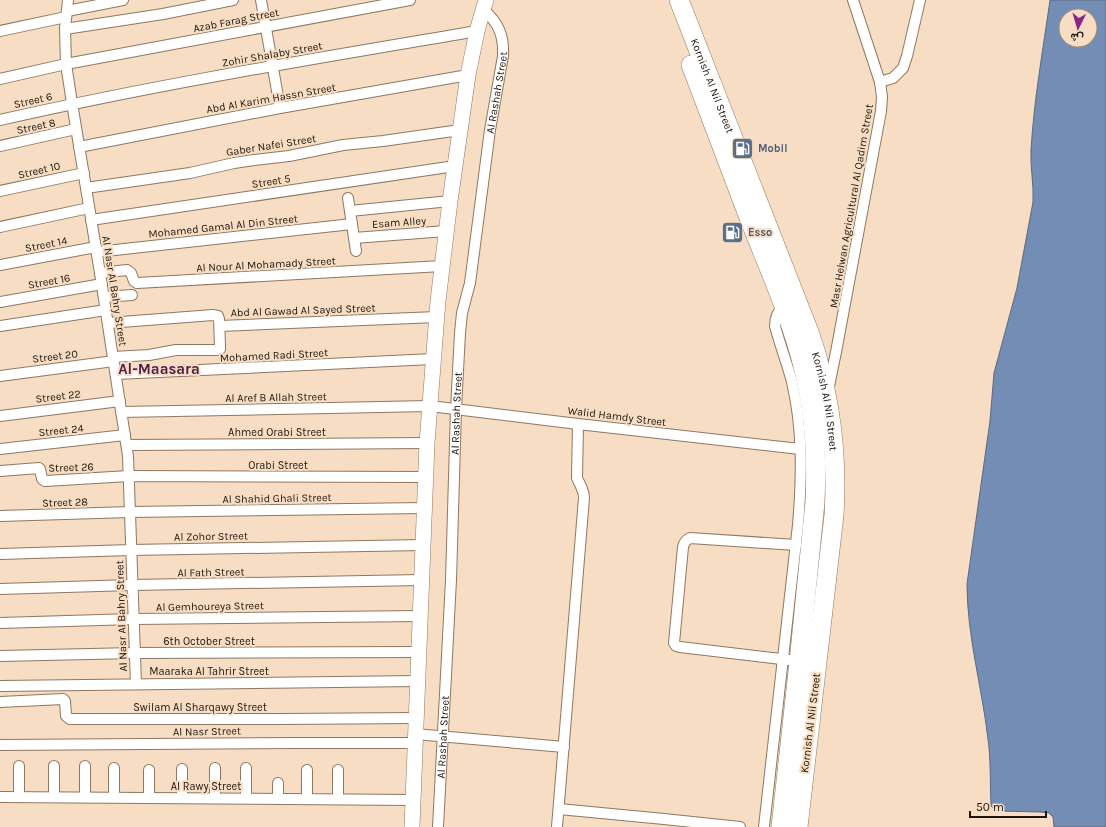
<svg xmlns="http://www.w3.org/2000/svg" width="1106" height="827" font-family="Karla,Vazirmatn,sans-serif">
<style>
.water{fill:#748db5;stroke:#5a6982;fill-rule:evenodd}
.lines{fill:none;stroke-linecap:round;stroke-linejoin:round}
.street-casing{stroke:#8e7861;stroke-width:12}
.secondary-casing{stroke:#8e7861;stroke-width:16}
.highway-casing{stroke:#8e7861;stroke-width:20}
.street{stroke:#fff;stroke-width:10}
.secondary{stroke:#fff;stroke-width:15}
.highway{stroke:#fff;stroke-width:19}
.labels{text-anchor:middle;stroke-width:4;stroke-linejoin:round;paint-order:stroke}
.street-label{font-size:11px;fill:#1e150c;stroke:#f6ddc3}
.service-label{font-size:11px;font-weight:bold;fill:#4e5e75;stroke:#f6ddc3;text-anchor:start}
.district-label{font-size:15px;font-weight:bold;fill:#4b1a4a;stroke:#f6ddc3}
</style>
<rect width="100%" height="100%" fill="#f6ddc3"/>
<path class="water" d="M1050,0h56v827h-52l-1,-10 -4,-4 -9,-1 -44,-1 -5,-5c-1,-22 0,-45 -3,-67 -6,-52 -21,-103 -21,-155l23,-163 4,-48 23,-85 16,-86c1,-18 -3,-35 -2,-52 3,-51 12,-100 19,-150zM1066,16h24v24h-24z"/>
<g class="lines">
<defs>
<g id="street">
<path d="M68,0l-3,29 1,35 6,39 28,170 28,183 8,228"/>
<path d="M261,0l19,108"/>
<path d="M67,11l56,-11"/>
<path d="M65,29l98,-15 70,-14"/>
<path d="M0,31l66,-14"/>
<path d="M0,79l66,-15 344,-64"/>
<path d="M880,82l13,-4 10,-10 4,-12 13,-56"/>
<path d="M0,120c158,-36 318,-62 477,-89"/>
<path d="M0,146l76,-17"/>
<path d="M79,147l201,-39 188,-33"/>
<path d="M86,188l104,-15 44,-10 20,-3 35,-4 54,-11 40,-4 77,-11"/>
<path d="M0,191l84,-18"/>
<path d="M348,198l8,53"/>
<path d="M350,211l100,-10"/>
<path d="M91,220l364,-54"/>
<path d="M0,227l89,-19"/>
<path d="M354,238l92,-7"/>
<path d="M97,252l255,-28"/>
<path d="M0,265l96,-18"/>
<path d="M100,273l27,-3 4,3 3,8 3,2 305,-17"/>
<path d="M104,297l28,-2"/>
<path d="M0,302l102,-18"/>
<path d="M108,323l105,-8 5,1 1,3 1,27v3l-3,1h-41l-27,5 -36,2"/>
<path d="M0,326l106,-16"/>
<path d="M220,326l217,-9"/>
<path d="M116,374l317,-15"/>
<path d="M0,376l114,-15"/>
<path d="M829,386l7,-34 45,-241 1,-14 -2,-15 -27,-82"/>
<path d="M121,412l309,-6 148,18 222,25"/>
<path d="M0,416l120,-15"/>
<path d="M127,445l300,-2"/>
<path d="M0,449l125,-14"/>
<path d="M0,471l39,-3 1,1 2,10 3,2 84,-5 297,1"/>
<path d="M0,516l130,-4 295,-4"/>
<path d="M0,554l131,-4 292,-5"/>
<path d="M0,589l132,-4 290,-5"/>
<path d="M0,623l134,-4 286,-3"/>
<path d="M0,656l135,-3 284,-1"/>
<path d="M789,660l-109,-13 -4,-1 -2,-3 9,-96c1,-5 3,-7 7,-9l106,7"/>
<path d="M0,686l418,-5"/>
<path d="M0,702l63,-3 2,2 1,15 4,3h211l135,-1"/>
<path d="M415,734l149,13"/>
<path d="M0,745l298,-2h117"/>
<path d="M19,766v31"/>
<path d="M215,768v30"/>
<path d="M182,769v29"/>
<path d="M307,770v29"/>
<path d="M278,783v16"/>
<path d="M0,797l413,3"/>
<path d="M54,797v-31"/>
<path d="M85,797v-31"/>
<path d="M114,797v-29"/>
<path d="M149,798v-28"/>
<path d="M246,798v-30"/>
<path d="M338,799v-29"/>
<path d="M559,809l105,10 76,8"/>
<path id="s1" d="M438,827l13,-247 5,-171 4,-76 2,-20 8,-30 20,-153 13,-74c1,-20 -4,-33 -20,-47"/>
<path d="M557,827l27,-329c0,-8 -4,-13 -7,-20l1,-54"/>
<path d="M764,827l34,-302c4,-48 5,-96 -6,-143 -5,-19 -12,-37 -17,-56 0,-8 2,-14 8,-19"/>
</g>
<path id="secondary" d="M412,827l15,-384 11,-142 12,-100 18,-126 9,-44 9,-31"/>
<g id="highway">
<path id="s2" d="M679,0l130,332c21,60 29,119 25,183l-36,312"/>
<path d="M691,65c20,52 40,105 60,158 19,48 41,97 53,147 11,44 13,88 11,132l-16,160 -18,165"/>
</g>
</defs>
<use href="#street" class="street-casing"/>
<use href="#secondary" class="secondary-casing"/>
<use href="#highway" class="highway-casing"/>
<use href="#street" class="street"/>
<use href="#secondary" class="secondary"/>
<use href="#highway" class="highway"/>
</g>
<defs>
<symbol id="fuel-square" viewBox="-11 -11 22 22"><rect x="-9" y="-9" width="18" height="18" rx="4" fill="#5c6f8a" stroke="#f6ddc3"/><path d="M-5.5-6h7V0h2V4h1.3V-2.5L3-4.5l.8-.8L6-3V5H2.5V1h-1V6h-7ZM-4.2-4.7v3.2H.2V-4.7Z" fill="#fff"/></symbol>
</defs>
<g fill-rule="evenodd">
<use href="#fuel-square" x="730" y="136" width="25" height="25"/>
<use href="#fuel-square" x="720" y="220" width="25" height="25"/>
</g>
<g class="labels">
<g class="street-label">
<text transform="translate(236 20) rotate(-11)" y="4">Azab Farag Street</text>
<text transform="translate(272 54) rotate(-10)" y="4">Zohir Shalaby Street</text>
<text dy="4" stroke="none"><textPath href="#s2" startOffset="92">Kornish Al Nil Street</textPath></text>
<text dy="4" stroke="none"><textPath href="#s1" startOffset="738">Al Rashah Street</textPath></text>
<text transform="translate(271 98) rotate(-10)" y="4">Abd Al Karim Hassn Street</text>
<text transform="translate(33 100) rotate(-13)" y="4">Street 6</text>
<text transform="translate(36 126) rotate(-12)" y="4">Street 8</text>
<text transform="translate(271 145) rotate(-9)" y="4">Gaber Nafei Street</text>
<text transform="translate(39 170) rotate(-13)" y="4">Street 10</text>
<text transform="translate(271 181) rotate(-9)" y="4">Street 5</text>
<text transform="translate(851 206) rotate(-80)" y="4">Masr Helwan Agricultural Al Qadim Street</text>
<text transform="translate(399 222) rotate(-4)" y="4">Esam Alley</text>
<text transform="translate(223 226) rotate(-6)" y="4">Mohamed Gamal Al Din Street</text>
<text transform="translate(46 244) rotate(-11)" y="4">Street 14</text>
<text transform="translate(266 264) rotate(-3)" y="4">Al Nour Al Mohamady Street</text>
<text transform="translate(49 281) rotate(-10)" y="4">Street 16</text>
<text transform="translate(115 291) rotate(81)" y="4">Al Nasr Al Bahry Street</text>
<text transform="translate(303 310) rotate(-2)" y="4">Abd Al Gawad Al Sayed Street</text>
<text transform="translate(274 355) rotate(-3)" y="4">Mohamed Radi Street</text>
<text transform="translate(55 356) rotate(-7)" y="4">Street 20</text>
<text transform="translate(58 396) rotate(-7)" y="4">Street 22</text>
<text transform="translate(276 397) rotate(-1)" y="4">Al Aref B Allah Street</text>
<text dy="4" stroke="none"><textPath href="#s2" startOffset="428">Kornish Al Nil Street</textPath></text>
<text dy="4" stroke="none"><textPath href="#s1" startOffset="414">Al Rashah Street</textPath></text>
<text transform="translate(617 416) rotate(7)" y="4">Walid Hamdy Street</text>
<text transform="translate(61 430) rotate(-6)" y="4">Street 24</text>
<text x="277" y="436">Ahmed Orabi Street</text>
<text x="278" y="469">Orabi Street</text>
<text transform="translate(71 467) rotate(-2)" y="4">Street 26</text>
<text transform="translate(277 498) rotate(-1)" y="4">Al Shahid Ghali Street</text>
<text transform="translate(65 502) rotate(-2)" y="4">Street 28</text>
<text transform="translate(211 536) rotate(-1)" y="4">Al Zohor Street</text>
<text transform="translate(211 572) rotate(-1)" y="4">Al Fath Street</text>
<text transform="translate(210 606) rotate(-1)" y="4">Al Gemhoureya Street</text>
<text transform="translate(121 616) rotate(-92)" y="4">Al Nasr Al Bahry Street</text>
<text x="209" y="645">6th October Street</text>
<text x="209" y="675">Maaraka Al Tahrir Street</text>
<text x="200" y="711">Swilam Al Sharqawy Street</text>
<text transform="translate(810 723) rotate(-83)" y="4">Kornish Al Nil Street</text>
<text transform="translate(207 731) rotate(-1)" y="4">Al Nasr Street</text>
<text dy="4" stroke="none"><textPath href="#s1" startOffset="90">Al Rashah Street</textPath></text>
<text x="206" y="790">Al Rawy Street</text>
</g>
<g class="service-label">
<text x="758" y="152">Mobil</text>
<text x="748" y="236">Esso</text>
</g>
<g class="district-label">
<text x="159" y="374">Al-Maasara</text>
</g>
</g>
<g transform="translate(1078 28) rotate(185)"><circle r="19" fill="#f6ddc3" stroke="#a08d7a"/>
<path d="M0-3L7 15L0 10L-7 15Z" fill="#8c258a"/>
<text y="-6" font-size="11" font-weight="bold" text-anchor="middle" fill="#1e150c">ش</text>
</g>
<path d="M970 811v6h76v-6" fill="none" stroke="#1e150c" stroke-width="2"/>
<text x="976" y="811" font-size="12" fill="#1e150c" stroke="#f6ddc3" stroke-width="3" paint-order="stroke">50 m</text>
</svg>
